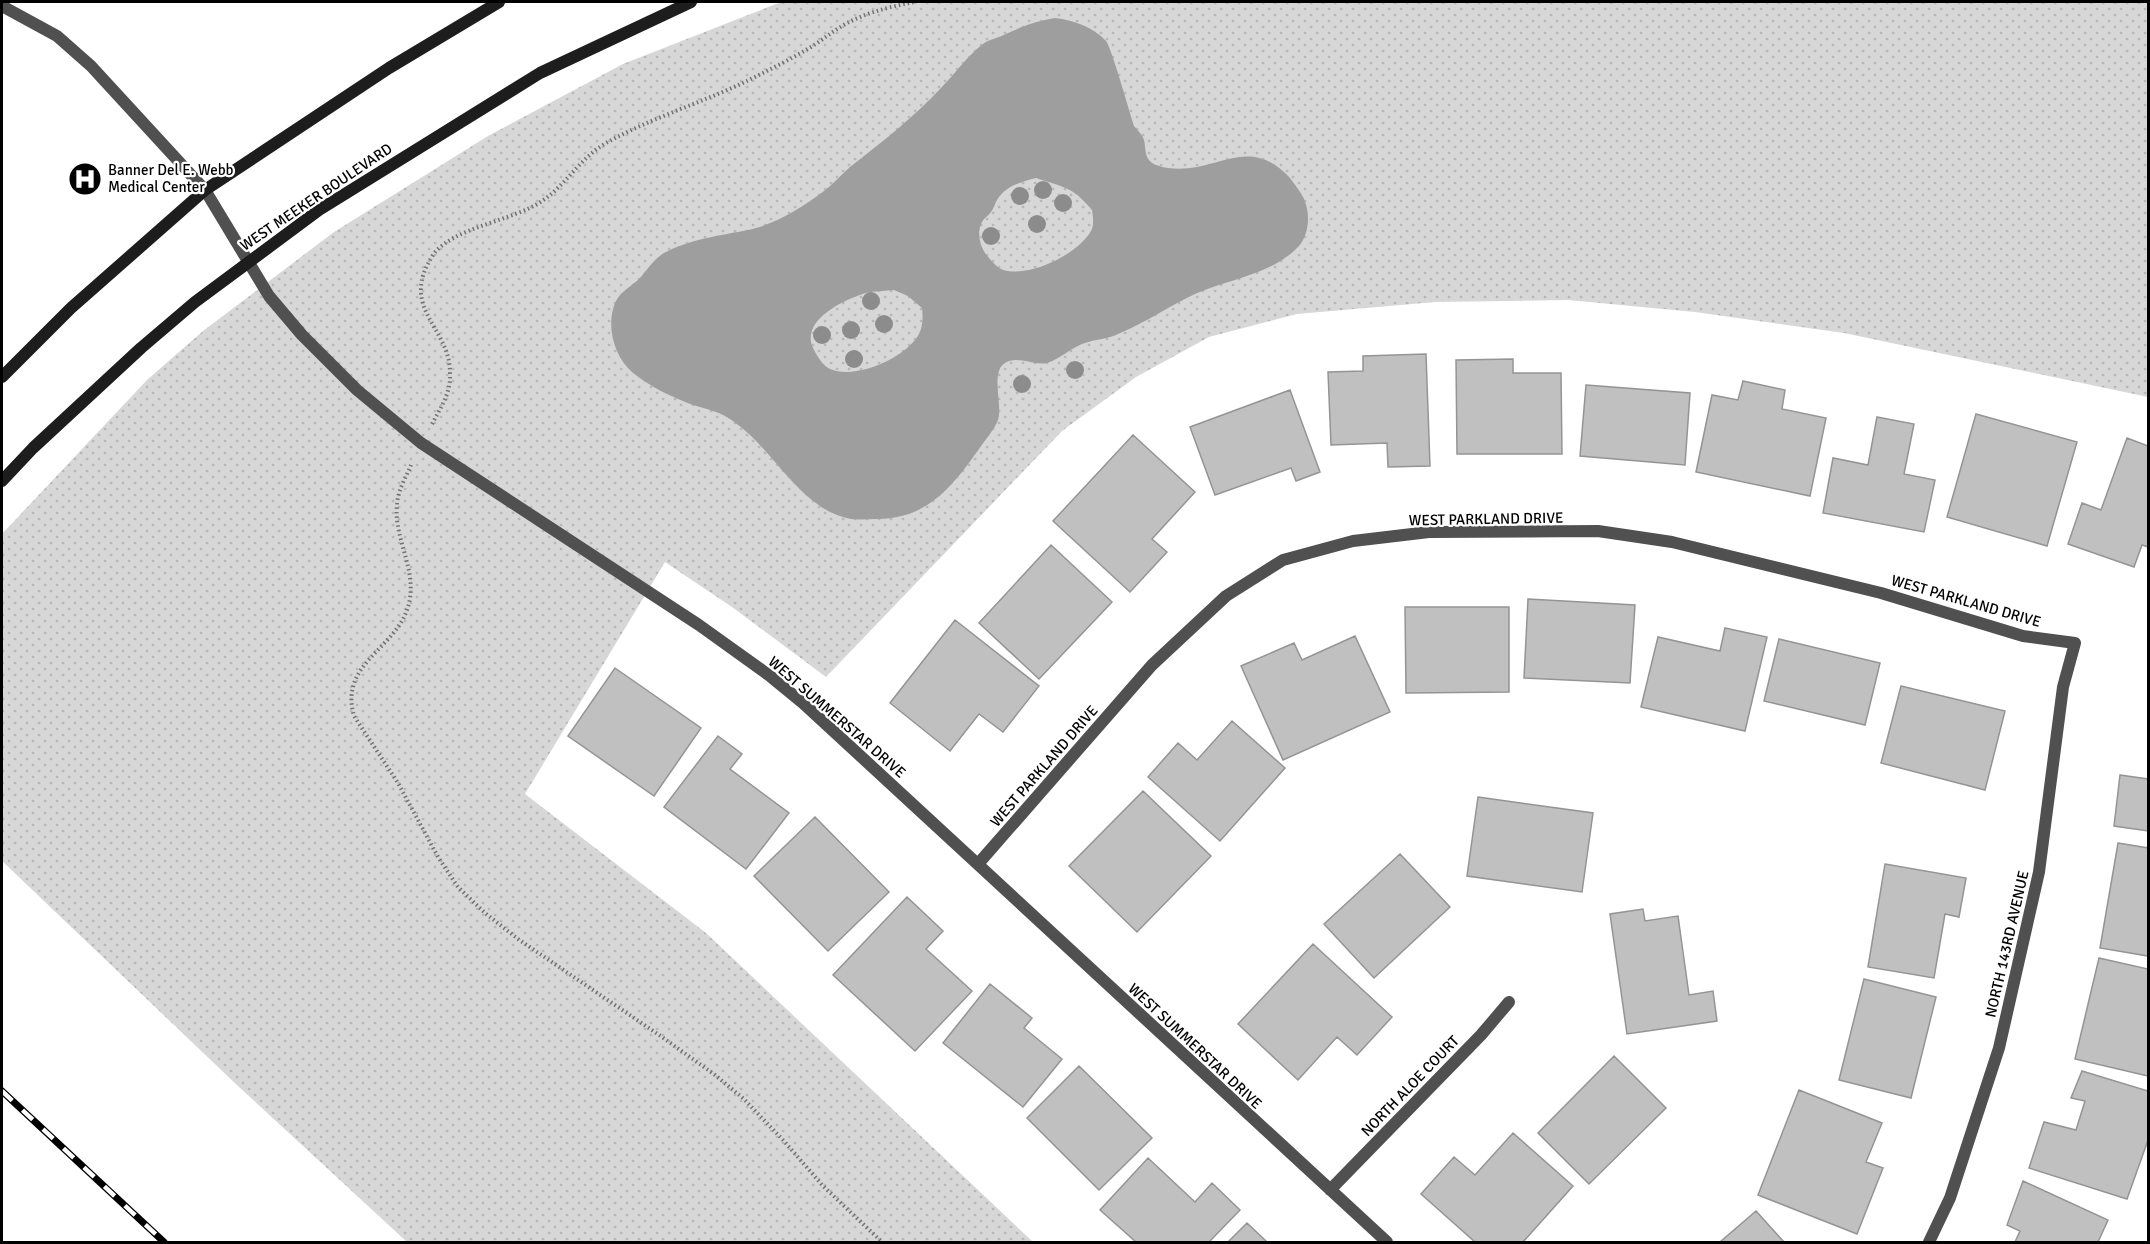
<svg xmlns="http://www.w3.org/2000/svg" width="2150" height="1244" font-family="Signika,sans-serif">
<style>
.grass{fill:url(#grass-dots)}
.water{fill:#9e9e9e;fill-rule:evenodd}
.building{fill:#c0c0c0;stroke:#949494;stroke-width:1.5}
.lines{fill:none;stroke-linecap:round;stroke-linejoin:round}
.path{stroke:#727272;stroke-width:4;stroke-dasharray:1.5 3;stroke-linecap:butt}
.lane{stroke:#505050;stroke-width:12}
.street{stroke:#505050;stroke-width:12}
.secondary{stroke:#1d1d1d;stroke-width:12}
.rail-casing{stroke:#000;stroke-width:7}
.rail{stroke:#fff;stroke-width:4.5;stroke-dasharray:14;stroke-linecap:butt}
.tree{fill:#8c8c8c}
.labels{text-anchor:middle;stroke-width:4.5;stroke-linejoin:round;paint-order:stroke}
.poi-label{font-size:15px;fill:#000;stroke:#fff;text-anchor:start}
.street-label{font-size:15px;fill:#000;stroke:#fff}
</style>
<defs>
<pattern id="grass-dots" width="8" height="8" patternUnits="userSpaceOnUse" patternTransform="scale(1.5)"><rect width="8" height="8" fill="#d7d7d7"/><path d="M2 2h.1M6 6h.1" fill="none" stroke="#b7b7b7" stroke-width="1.8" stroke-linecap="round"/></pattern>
</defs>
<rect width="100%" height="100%" fill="#fff"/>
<path class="grass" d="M781,2h1367v395l-304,-64 -149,-21 -127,-12 -133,2 -138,12 -88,23 -73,40 -74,54 -236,246 -94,-70 -67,-45 -140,232 181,139 327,309h-626l-169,-156 -236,-225v-327l145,-154 56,-49 131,-99 154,-96 135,-72z"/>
<path class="water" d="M1055,18c18,2 38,9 51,23 6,8 23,70 28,85 4,5 8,8 10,14 2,8 0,17 8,23 3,2 13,5 16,5 47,7 80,-36 122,10 5,7 11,14 14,21 7,16 5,37 -7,49 -27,27 -69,31 -102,46 -26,12 -50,29 -77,40 -10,5 -22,5 -33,9 -13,4 -25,16 -38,20 -13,3 -30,-8 -42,0 -15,9 -2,42 -7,57 -4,10 -13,20 -19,29 -27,38 -52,70 -102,70 -9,0 -18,1 -26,0 -51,-9 -77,-70 -118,-98 -12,-9 -26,-12 -40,-16 -21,-8 -43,-18 -61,-33 -18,-15 -27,-48 -16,-71 5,-10 16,-15 24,-23 8,-9 14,-19 24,-25 23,-13 58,-18 84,-23 26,-5 55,-23 76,-39 9,-7 17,-16 26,-24 32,-25 63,-49 91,-79 14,-14 26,-32 42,-44 6,-5 16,-6 23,-10 17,-8 31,-13 49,-16zM1036,178c29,10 36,8 56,32 1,6 2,13 0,19 -11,24 -65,51 -91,40 -6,-3 -12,-11 -16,-16 -6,-9 -8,-22 -3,-31 2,-4 6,-6 9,-10 3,-4 4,-9 6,-12 8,-14 24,-18 39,-22zM894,290l14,6 14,12c1,9 1,18 -3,26 -13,24 -63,46 -89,35 -7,-3 -13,-13 -17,-21 -13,-28 32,-49 53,-55 9,-2 19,-2 28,-3z"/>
<path class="building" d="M1426,354l4,112 -42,1 -1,-24 -56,2 -3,-73 35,-1v-15z
M1513,359v14h48l1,81h-105l-1,-94z
M1743,381l42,9 -3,19 44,9 -16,78 -114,-24 16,-77 26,5z
M1586,385l104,8 -5,72 -105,-9z
M1290,390l30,82 -24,9 -5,-13 -76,27 -25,-68z
M1976,414l101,28 -30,104 -100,-29z
M1877,417l37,7 -10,50 31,6 -11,52 -101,-19 10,-55 35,7z
M1133,435l62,57 -43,47 15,13 -37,40 -77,-71z
M2127,438l21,8v101l-6,-2 -8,22 -66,-23 14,-41 19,7z
M1051,545l61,57 -73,77 -60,-56z
M1528,599l107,6 -5,78 -106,-5z
M1405,607h104v85l-103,1z
M955,620l84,66 -36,46 -24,-18 -29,37 -60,-48z
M1725,628l42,9 -22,94 -104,-24 17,-70 62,14z
M1355,636l35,76 -107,48 -42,-94 53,-23 8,17z
M1779,639l101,24 -15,62 -101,-24z
M615,668l86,60 -47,68 -86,-60z
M1901,686l104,25 -20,79 -104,-27z
M1232,721l53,47 -65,73 -72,-64 30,-34 19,17z
M718,736l24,18 -12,15 59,44 -43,56 -82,-62z
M2120,775l28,4v52l-34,-5z
M1143,791l68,65 -74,76 -68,-66z
M1478,797l115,16 -11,79 -115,-16z
M815,817l74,75 -61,59 -74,-75z
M2118,843l30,5v108l-48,-8z
M1400,854l50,53 -76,71 -50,-54z
M1885,864l81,14 -7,39 -14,-3 -11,64 -66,-11z
M907,897l36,34 -17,18 46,42 -57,60 -82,-76z
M1643,909l2,12 33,-5 11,79 24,-4 4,30 -90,13 -17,-120z
M1313,944l79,73 -35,38 -20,-18 -39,43 -60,-56z
M2099,958l49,11v107l-73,-17z
M1864,979l72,18 -25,101 -72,-18z
M990,984l42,34 -8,10 38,31 -39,48 -80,-64z
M1614,1056l52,52 -77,76 -51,-51z
M1079,1066l73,72 -53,52 -72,-72z
M2082,1071l66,20v49l-21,59 -98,-31 15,-46 32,8 9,-29 -14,-3z
M1799,1090l83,33 -16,39 17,6 -26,66 -99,-39z
M1513,1133l60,53 -50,56h-48l-54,-48 33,-37 21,18z
M1148,1158l47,44 17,-19 28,27 -31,32h-73l-36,-32z
M2023,1181l85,39 -10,22h-83l5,-11 -13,-6z
M1756,1211l28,31h-64z
M1247,1223l20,19h-39z"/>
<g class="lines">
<path class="path" d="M432,424c9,-17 19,-31 18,-51 0,-47 -52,-64 -17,-118 18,-27 82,-35 109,-54 24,-16 38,-43 64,-58 45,-25 95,-40 141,-62 22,-11 44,-22 64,-34 16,-10 29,-22 47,-29 17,-8 38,-12 56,-16
M411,465c-5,12 -13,25 -14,39 -4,35 22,67 11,103 -13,43 -69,56 -54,109l44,67 40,74 20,30 27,26 33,26 144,98 53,38 29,24 40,42 39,45 59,56"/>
<path class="lane" d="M2,6l55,30 34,30 114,124"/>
<path class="street" d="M205,190l64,106 33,39 55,55 64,53 278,182 71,51 33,27 584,539
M978,864l174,-199 74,-69 57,-36 70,-19 76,-9 169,-1 74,11 209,51 142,43 52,7 -12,44 -24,185 -40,176 -49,150 -21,44
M1330,1190l151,-155 28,-33"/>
<path class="secondary" d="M2,377l69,-69 134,-118 184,-122 110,-66
M2,481l31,-33 108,-100 54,-46 124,-92 221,-137 151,-71"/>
<defs>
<path id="rail" d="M2,1091l162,151"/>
</defs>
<use href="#rail" class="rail-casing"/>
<use href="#rail" class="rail"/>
</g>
<g class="tree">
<circle cx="1043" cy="190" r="9"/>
<circle cx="1020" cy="196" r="9"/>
<circle cx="1063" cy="203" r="9"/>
<circle cx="1037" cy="224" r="9"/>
<circle cx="991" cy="236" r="9"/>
<circle cx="871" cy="301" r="9"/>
<circle cx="884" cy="324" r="9"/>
<circle cx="851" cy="330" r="9"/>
<circle cx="822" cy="335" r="9"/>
<circle cx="854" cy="359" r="9"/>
<circle cx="1075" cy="370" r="9"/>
<circle cx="1022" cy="384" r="9"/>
</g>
<defs>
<symbol id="hospital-disc" viewBox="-11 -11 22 22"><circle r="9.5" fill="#000" stroke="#fff"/><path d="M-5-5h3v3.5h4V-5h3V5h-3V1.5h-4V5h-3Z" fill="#fff"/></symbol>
</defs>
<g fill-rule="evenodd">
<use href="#hospital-disc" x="66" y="160" width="38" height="38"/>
</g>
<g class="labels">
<g class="poi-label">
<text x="108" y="175">Banner Del E. Webb<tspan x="108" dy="17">Medical Center</tspan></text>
</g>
<g class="street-label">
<text transform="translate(316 197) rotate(-34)" y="5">WEST MEEKER BOULEVARD</text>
<text transform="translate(1486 519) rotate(-1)" y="5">WEST PARKLAND DRIVE</text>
<text transform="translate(1966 601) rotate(16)" y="5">WEST PARKLAND DRIVE</text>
<text transform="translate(837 717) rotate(41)" y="5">WEST SUMMERSTAR DRIVE</text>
<text transform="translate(1044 766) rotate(-49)" y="5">WEST PARKLAND DRIVE</text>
<text transform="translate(2007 944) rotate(-77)" y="5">NORTH 143RD AVENUE</text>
<text transform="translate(1195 1046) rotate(43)" y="5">WEST SUMMERSTAR DRIVE</text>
<text transform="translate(1410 1086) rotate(-46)" y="5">NORTH ALOE COURT</text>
</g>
</g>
<rect width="2150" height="1244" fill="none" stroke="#000000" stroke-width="6"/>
</svg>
